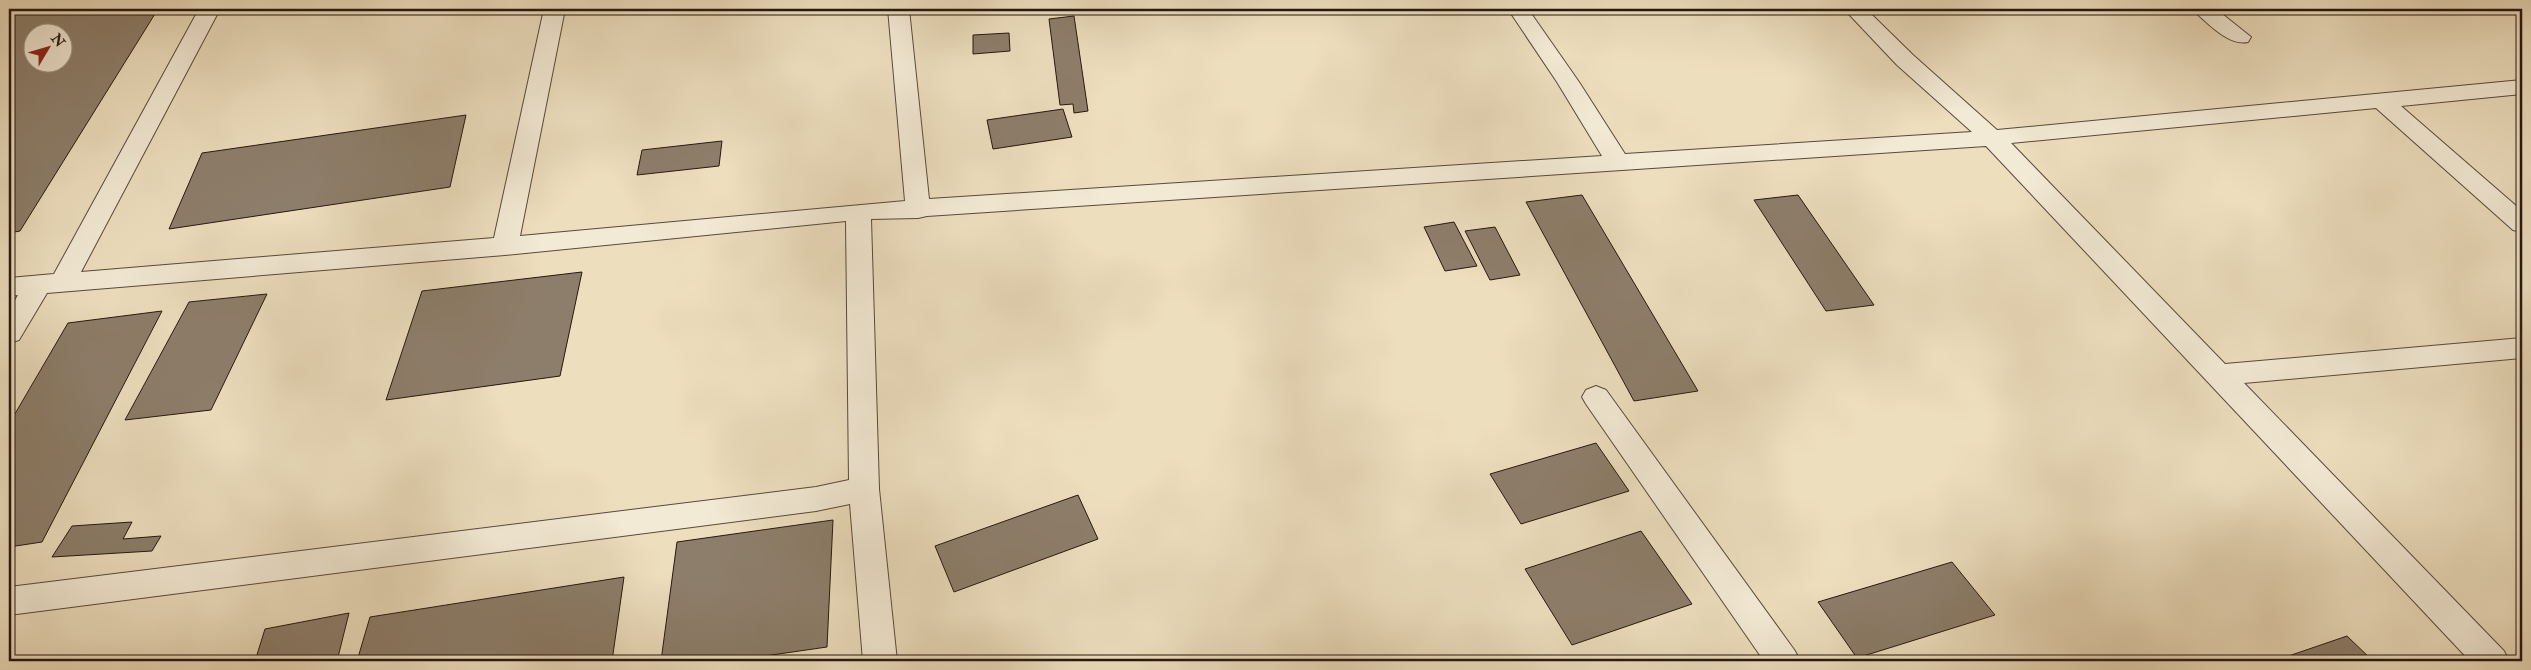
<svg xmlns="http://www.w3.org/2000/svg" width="2531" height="670" font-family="'IM FELL Double Pica',serif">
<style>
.building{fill:#8d7e6b;stroke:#261711;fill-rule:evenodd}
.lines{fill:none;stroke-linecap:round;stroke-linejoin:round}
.minor-casing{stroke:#58493c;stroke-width:2}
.minor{fill:#f3ead5;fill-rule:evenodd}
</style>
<rect width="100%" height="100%" fill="#eddebe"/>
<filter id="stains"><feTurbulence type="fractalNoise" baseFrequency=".004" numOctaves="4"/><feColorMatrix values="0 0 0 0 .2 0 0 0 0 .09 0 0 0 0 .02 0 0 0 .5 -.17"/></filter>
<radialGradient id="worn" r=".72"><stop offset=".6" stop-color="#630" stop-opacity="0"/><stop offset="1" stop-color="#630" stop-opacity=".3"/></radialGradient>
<path class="building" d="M9,9h149l-138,222 -11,2zM32,32h30v30h-30z
M1074,16l14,95 -14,2 -1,-9 -13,1 -11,-86z
M1009,33l1,18 -37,3v-19z
M1063,109l9,28 -79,12 -6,-29z
M466,115l-16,72 -281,42 33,-76z
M722,141l-3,25 -82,9 5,-25z
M1582,195l116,196 -64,10 -108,-199z
M1798,195l76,110 -48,6 -72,-111z
M1454,222l23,44 -32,5 -21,-44z
M1495,227l25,48 -30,5 -25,-49z
M582,272l-22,104 -174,24 36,-109z
M267,294l-56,116 -86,10 64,-118z
M162,311l-120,231 -33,5v-123l59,-101z
M1596,443l33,48 -108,33 -31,-50z
M1078,495l20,44 -144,53 -19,-46z
M833,520l-6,127 -97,14h-69l16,-119z
M132,522l-9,17 38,-3 -9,15 -100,6 20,-31z
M1641,531l51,73 -120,41 -47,-76z
M1952,562l43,53 -138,43 -39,-56z
M624,577l-12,84h-255l13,-44z
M349,613l-12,48h-82l10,-32z
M2347,636l26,25h-99z"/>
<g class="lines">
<defs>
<path id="minor" d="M199,9h21l-139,263 413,-34 50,-229h21l-45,227 385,-35 -17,-192h21l20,190 673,-43 -45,-74 -49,-73h20l51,73 46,72 347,-22 -75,-67 -53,-56h22l47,46 84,75 525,-50v14l-121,12 121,105v21l-9,-2 -137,-122 -365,35 214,221 297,-26v20l-278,25 260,268 5,10h-39l-484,-515 -1059,70 -9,2 -47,1 8,270 18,172h-34l-13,-157 -34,7 -807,104v-28l807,-100 33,-7 -3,-259 -341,34 -458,38 -28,47 -10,3v-32l9,-16 -9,1v-18l45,-4z
M2193,9h23l35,28 -3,5c-19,4 -38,-17 -52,-29z
M1596,386l10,4 189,261 5,10h-36l-178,-257 -4,-7 4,-7z"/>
</defs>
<use href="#minor" class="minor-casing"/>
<use href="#minor" class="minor"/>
</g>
<rect width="2531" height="670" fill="none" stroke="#eddebe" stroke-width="30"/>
<rect x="10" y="10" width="2511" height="650" fill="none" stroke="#261711" stroke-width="2.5"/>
<rect x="15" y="15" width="2501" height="640" fill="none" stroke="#261711"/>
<g transform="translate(48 48) rotate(52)"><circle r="24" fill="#f3ead5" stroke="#a19687"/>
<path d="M0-4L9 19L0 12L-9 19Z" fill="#8f2418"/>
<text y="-8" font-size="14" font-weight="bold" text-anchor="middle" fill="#261711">N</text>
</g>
<rect width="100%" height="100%" filter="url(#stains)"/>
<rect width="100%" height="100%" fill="url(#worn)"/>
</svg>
